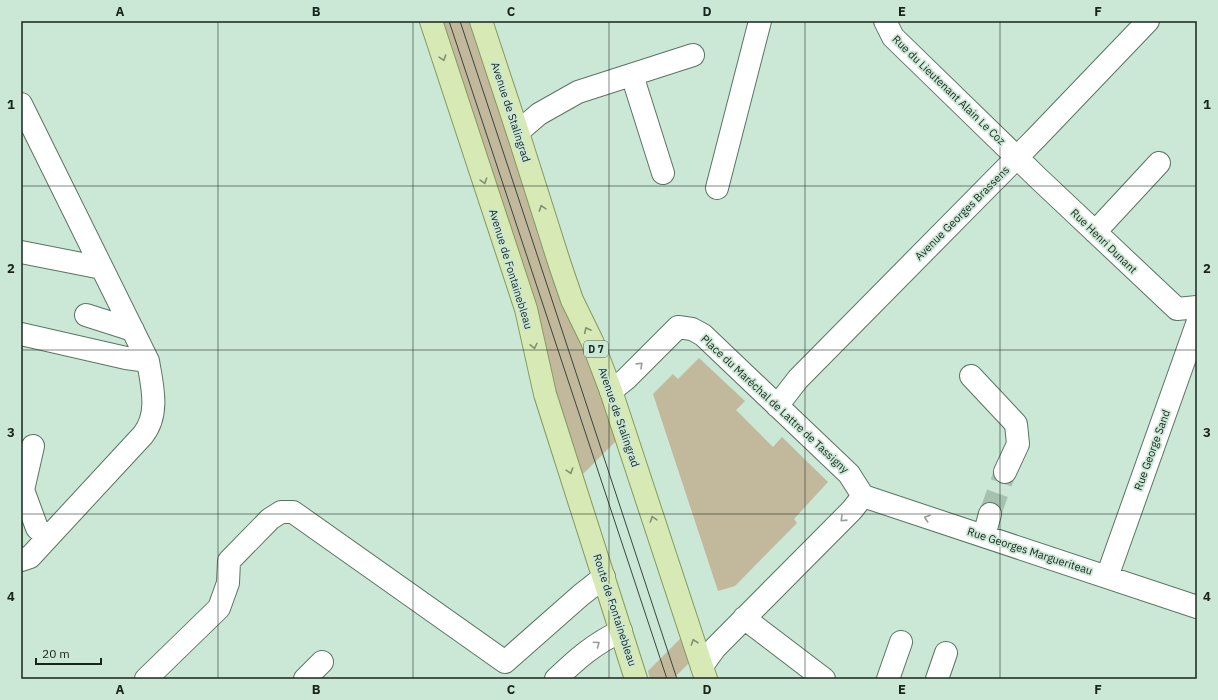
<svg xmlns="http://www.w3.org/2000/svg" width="1218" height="700" font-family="'IBM Plex Sans',sans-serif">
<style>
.green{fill:#c2b89c}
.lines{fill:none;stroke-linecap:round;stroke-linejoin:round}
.minor-tunnel{stroke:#a7c1b1;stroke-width:22;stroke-dasharray:22 11;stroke-linecap:butt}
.minor-casing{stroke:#5a7464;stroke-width:24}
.major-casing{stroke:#839a5f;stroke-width:24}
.minor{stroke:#fff;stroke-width:22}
.major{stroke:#d7e9b5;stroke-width:22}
.tram{stroke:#39473e;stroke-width:1}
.oneway{stroke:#829071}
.oneway2{stroke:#989c99}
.grid{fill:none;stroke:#19241d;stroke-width:1;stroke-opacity:0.55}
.labels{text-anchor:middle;stroke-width:3.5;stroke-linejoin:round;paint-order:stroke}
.shield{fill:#cbe8d6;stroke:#4e5f54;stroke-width:1}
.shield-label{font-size:10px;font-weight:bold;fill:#19241d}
.street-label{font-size:11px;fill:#19241d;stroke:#cbe8d6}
.neatline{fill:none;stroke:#19241d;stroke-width:1.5}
.grid-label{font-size:13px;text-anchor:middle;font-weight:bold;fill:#19241d}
</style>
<rect width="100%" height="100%" fill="#cbe8d6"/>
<path class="green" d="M440,21h30l85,258 29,67 33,94 -35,35z
M699,358l46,43 -9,9 37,37 9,-10 46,45 -34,37 3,4 -62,63 -17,5 -65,-197 20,-20 5,5z
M681,638l9,24 -17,17h-23l-2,-8z"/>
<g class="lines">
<path class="minor-tunnel" d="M990,514l15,-42"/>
<defs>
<path id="minor" d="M885,21l8,16 145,141 139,131 20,-2
M632,75l31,98
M21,104l127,257c4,24 12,53 -5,74l-113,122 -9,3
M518,132l21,-18 39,-22 115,-37
M717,188l43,-167
M1095,232l64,-69
M21,252l81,16
M86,315l47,15
M21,334l105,24 22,3
M971,376l45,48 2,20 -13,28
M611,391l15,-12 52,-52 14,2 11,6 146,139 14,22 -11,14 -137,138 -13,18
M777,406l21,-27 238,-241 112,-117
M33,446l-10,44 14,38 10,9
M863,496l334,111
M984,536l6,-22
M1107,577l90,-253
M744,618l80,61
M146,679l73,-71 9,-25 1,-22 41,-42 11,-7h12l212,150 76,-67 23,-18
M305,679l17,-17
M556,679c22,-21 38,-35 65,-48
M888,679l13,-37
M937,679l9,-26"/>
<path id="major" d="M431,21l95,288 19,85 91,285
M481,21l38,115 41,129 12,35 20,41 19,50 95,288"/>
</defs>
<use href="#minor" class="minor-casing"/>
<use href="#major" class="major-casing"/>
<use href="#minor" class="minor"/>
<use href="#major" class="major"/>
<path class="tram" d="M449,21l218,658
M460,21l217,658"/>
</g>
<defs><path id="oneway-chevron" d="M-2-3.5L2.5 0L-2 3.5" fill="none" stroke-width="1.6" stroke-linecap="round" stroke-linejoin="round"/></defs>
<g class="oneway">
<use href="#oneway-chevron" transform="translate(443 58) rotate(72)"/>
<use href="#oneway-chevron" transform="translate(484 181) rotate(72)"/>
<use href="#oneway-chevron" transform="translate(542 208) rotate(-108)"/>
<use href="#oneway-chevron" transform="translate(587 330) rotate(-116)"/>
<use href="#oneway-chevron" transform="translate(534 346) rotate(77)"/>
<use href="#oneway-chevron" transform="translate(570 471) rotate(72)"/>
<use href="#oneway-chevron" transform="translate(653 519) rotate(-108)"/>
<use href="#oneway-chevron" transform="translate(694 642) rotate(-109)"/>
</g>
<g class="oneway2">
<use href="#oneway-chevron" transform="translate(640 365) rotate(-44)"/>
<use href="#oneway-chevron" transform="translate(927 518) rotate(-162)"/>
<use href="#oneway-chevron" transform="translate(843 519) rotate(136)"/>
<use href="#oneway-chevron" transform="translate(597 644) rotate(-35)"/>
</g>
<path class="grid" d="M218,21v658M413,21v658M609,21v658M805,21v658M1000,21v658M21,186h1176M21,350h1176M21,514h1176"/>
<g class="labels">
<rect class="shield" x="584" y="341" width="24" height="16" rx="3"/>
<g class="shield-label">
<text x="596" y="353">D 7</text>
</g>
<g class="street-label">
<text transform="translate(949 90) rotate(44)" y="4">Rue du Lieutenant Alain Le Coz</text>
<text transform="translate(511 112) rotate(72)" y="4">Avenue de Stalingrad</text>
<text transform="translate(962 213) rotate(-45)" y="4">Avenue Georges Brassens</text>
<text transform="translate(1104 241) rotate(44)" y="4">Rue Henri Dunant</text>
<text transform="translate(511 269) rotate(73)" y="4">Avenue de Fontainebleau</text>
<text transform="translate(775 404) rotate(43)" y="4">Place du Maréchal de Lattre de Tassigny</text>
<text transform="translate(619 417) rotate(71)" y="4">Avenue de Stalingrad</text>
<text transform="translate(1152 450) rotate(-70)" y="4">Rue George Sand</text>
<text transform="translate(1030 551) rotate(18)" y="4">Rue Georges Margueriteau</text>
<text transform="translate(615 610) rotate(72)" y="4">Route de Fontainebleau</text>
</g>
</g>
<rect width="1218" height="700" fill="none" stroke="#cbe8d6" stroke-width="44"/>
<path d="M36 658v6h65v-6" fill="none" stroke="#19241d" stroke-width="2"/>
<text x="42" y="658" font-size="12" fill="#19241d" stroke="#cbe8d6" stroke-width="3" paint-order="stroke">20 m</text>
<rect x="22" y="22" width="1174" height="656" class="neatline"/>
<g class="grid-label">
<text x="120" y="16">A</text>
<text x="316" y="16">B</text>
<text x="511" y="16">C</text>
<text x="707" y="16">D</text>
<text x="902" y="16">E</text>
<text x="1098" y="16">F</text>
<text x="11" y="109">1</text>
<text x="1207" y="109">1</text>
<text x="11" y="273">2</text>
<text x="1207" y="273">2</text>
<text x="11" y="437">3</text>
<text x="1207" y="437">3</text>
<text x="11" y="601">4</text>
<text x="1207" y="601">4</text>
<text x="120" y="694">A</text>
<text x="316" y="694">B</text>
<text x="511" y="694">C</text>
<text x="707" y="694">D</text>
<text x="902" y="694">E</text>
<text x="1098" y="694">F</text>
</g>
</svg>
